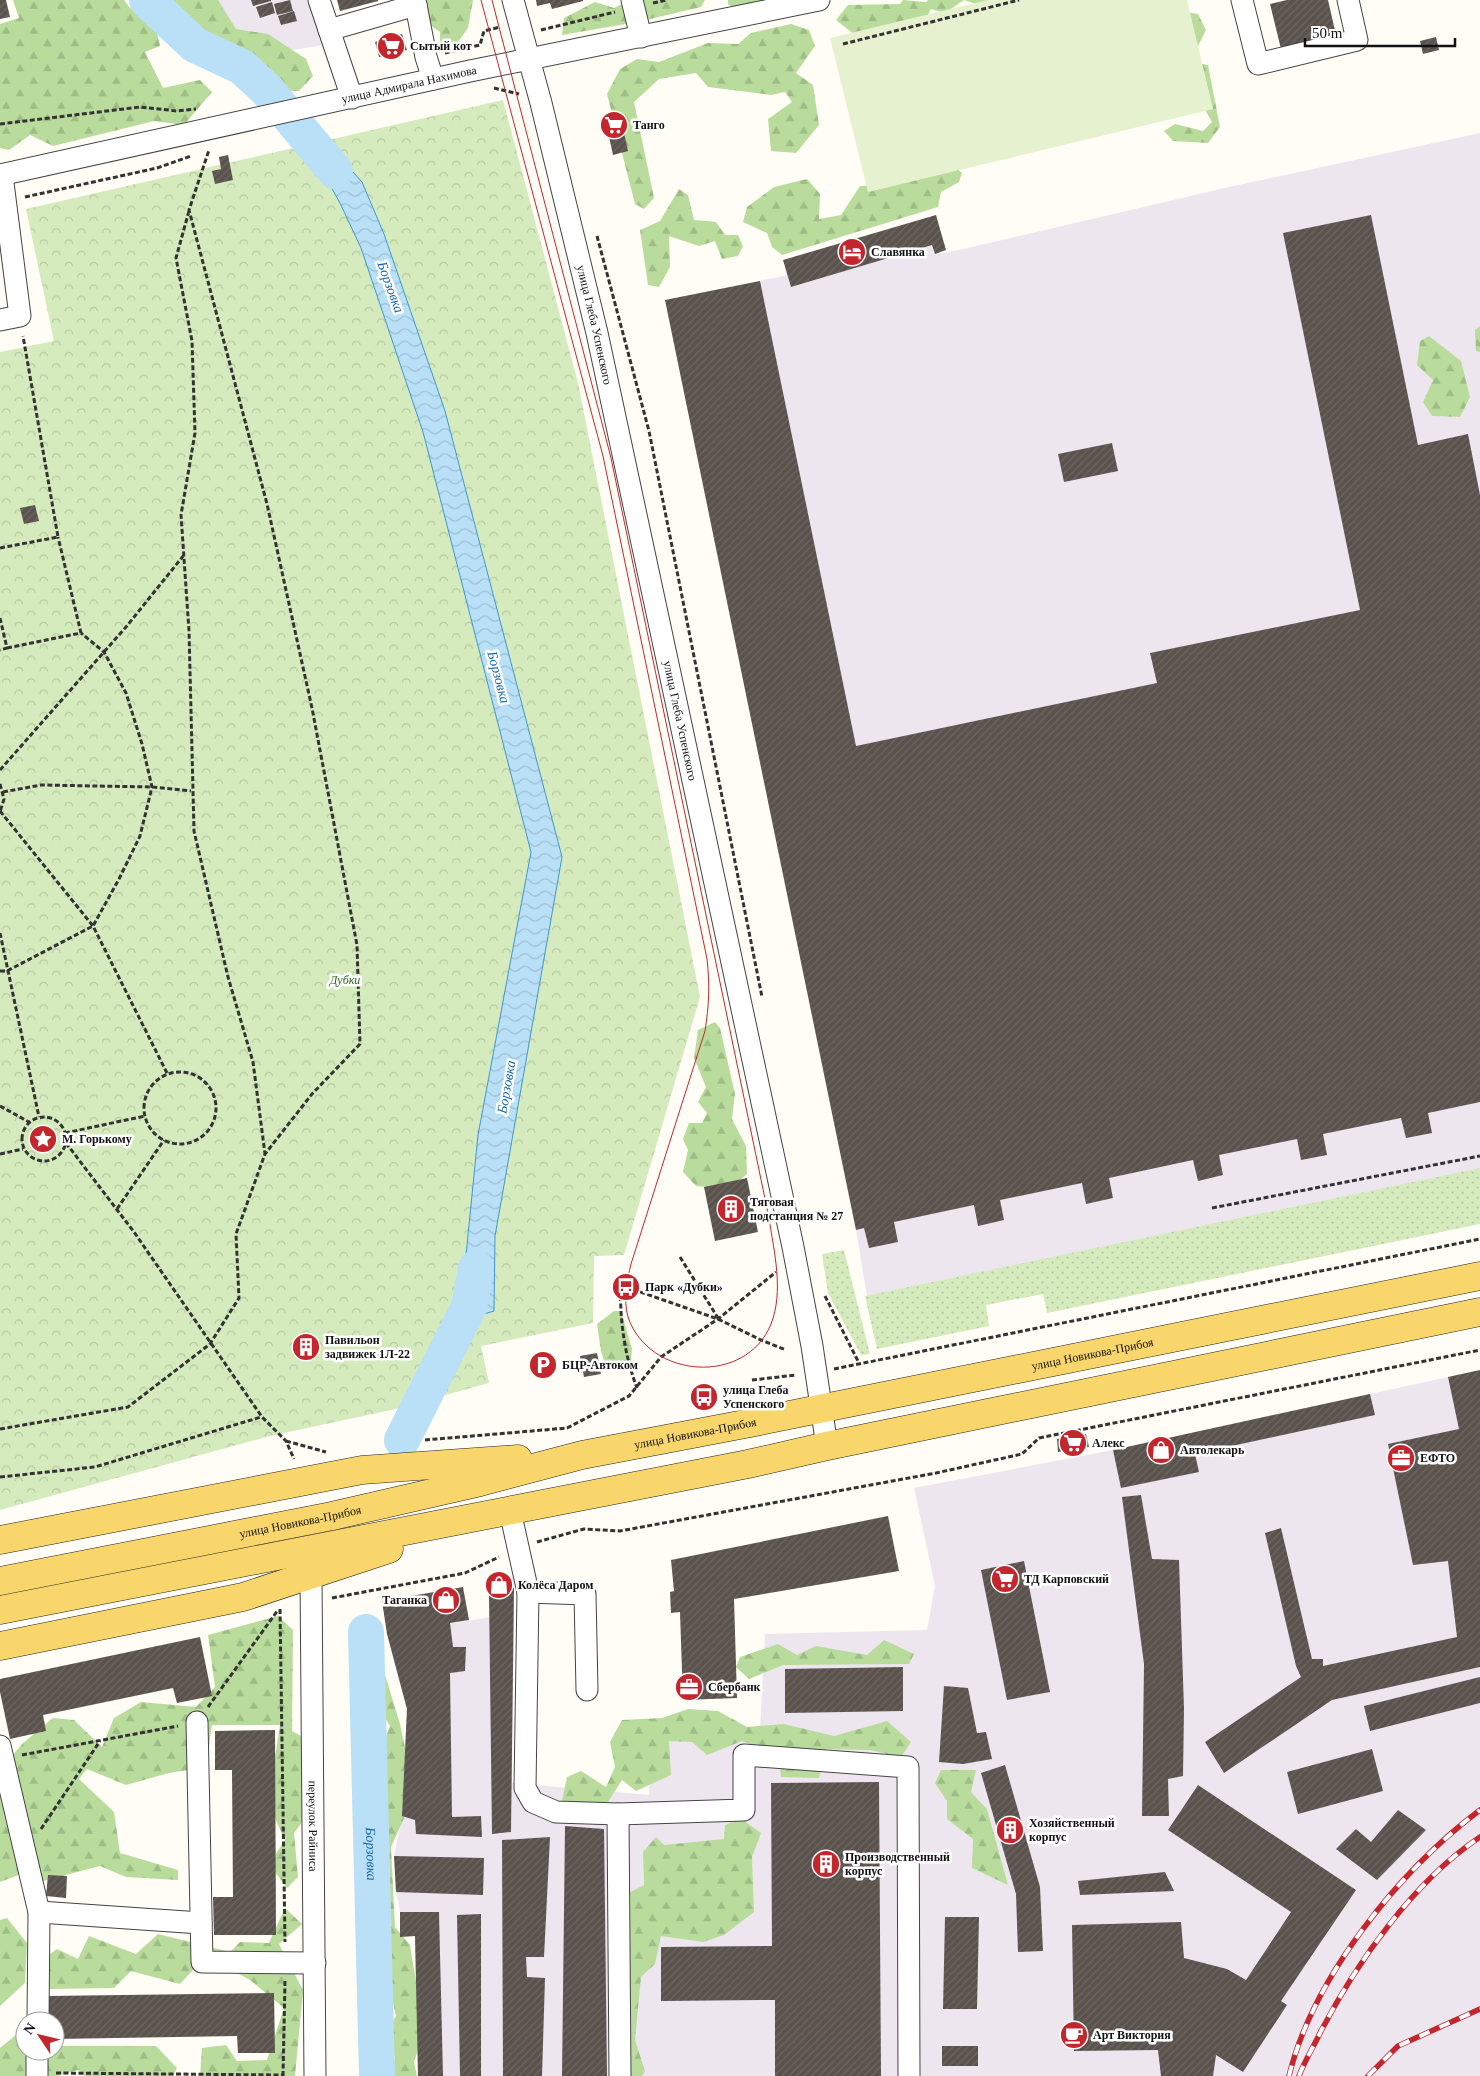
<svg xmlns="http://www.w3.org/2000/svg" width="1480" height="2076" font-family="Georgia,serif">
<style>
.industrial{fill:#eee6ef}
.grass{fill:url(#grass-dots)}
.forest{fill:url(#forest-firs)}
.park{fill:url(#park-crowns)}
.pitch{fill:#e6f2cf}
.water{fill:url(#water-waves);stroke:#3f96cf}
.lines{fill:none;stroke-linecap:round;stroke-linejoin:round}
.river{stroke:#b9e0f7;stroke-width:36}
.building{fill:url(#building-hatch)}
.minor-casing{stroke:#444;stroke-width:23}
.major-casing{stroke:#222;stroke-width:29}
.path{stroke:#333;stroke-width:3;stroke-dasharray:5 2.5;stroke-linecap:butt}
.minor{stroke:#fff;stroke-width:21}
.major{stroke:#f9d66b;stroke-width:28}
.tram{stroke:#c4262e;stroke-width:1}
.rail-casing{stroke:#c4262e;stroke-width:5.5}
.rail{stroke:#fff;stroke-width:4;stroke-dasharray:11;stroke-linecap:butt}
.labels{text-anchor:middle;stroke-width:5;stroke-linejoin:round;paint-order:stroke}
.poi-label{font-size:12px;font-weight:bold;fill:#111;stroke:#fff;text-anchor:start}
.street-label{font-size:12px;fill:#111;stroke:#fff}
.park-label{font-size:12px;font-style:italic;fill:#2f6b1f;stroke:#fff}
.water-label{font-size:14px;font-style:italic;fill:#1768a6;stroke:#fff}
</style>
<defs>
<pattern id="grass-dots" width="8" height="8" patternUnits="userSpaceOnUse" patternTransform="scale(1.25)"><rect width="8" height="8" fill="#d5ebbd"/><path d="M2 2h.1M6 6h.1" fill="none" stroke="#b6c8a1" stroke-width="1.8" stroke-linecap="round"/></pattern>
<pattern id="forest-firs" width="22" height="20" patternUnits="userSpaceOnUse" patternTransform="scale(1.25)"><rect width="22" height="20" fill="#b9dc9c"/><path d="M5 1l3.5 6h-7zM16 11l3.5 6h-7z" fill="#9ebc85"/></pattern>
<pattern id="park-crowns" width="20" height="18" patternUnits="userSpaceOnUse" patternTransform="scale(1.25)"><rect width="20" height="18" fill="#d5ebbd"/><path d="M2 6a3 3 0 1 1 6 0M12 15a3 3 0 1 1 6 0" fill="none" stroke="#b6c8a1"/></pattern>
<pattern id="water-waves" width="16" height="10" patternUnits="userSpaceOnUse" patternTransform="scale(1.25)"><rect width="16" height="10" fill="#b9e0f7"/><path d="M0 5q4-4 8 0t8 0" fill="none" stroke="#9ebfd3"/></pattern>
<pattern id="building-hatch" width="6" height="6" patternUnits="userSpaceOnUse" patternTransform="scale(1.25)"><rect width="6" height="6" fill="#5a524d"/><path d="M-1 1l2-2M0 6l6-6M5 7l2-2" fill="none" stroke="#6d6662"/></pattern>
</defs>
<rect width="100%" height="100%" fill="#fffdf5"/>
<path class="industrial" d="M207,0h102l15,45 -50,8 -32,-13z
M1480,133v1037l-613,126 -11,-66 -191,-930 123,-25 3,12 141,-42 3,9 24,-4 270,-63z
M1480,1370v706h-1062l-3,-140 -15,1v-25l-4,-20 -2,-36 8,-40 5,-107 -20,-75 104,-17 2,-37 21,-4 -2,207 137,12 1,-62 110,-2 5,-97 162,-4 8,-44 -21,-98 199,-38z"/>
<path class="grass" d="M1480,1168v56l-433,89 -4,-19 -57,11 3,21 -112,23 -12,-53z
M844,1250l26,104 -9,1 -33,-62 -6,-39z"/>
<path class="forest" d="M13,0h111l7,9 23,10 6,27 -15,6 18,36 37,-8 12,12 -28,33 -30,-4 -101,25 -23,-11 -21,15 -9,-2v-124l19,-6z
M158,0h60l18,29 32,5 38,25 7,17 -14,15 -48,-1 -56,-37 -26,-49z
M422,0h51l-5,28 -13,18 -15,2v-16l-14,-10z
M630,0h75l-4,7 -64,15 -75,13 2,-17 31,-16 19,6z
M728,0h73l-61,14 -12,-10z
M903,0l23,2 2,-2h70l-16,6 -18,-6 -19,13 -14,-4 -6,11 -70,15 -19,-15 12,-15 52,-1z
M1186,12l12,2 8,16 -10,20z
M791,24l18,6 6,16 -19,27 17,12 6,40 -23,28 -25,-2 -3,-32 24,-17 -7,-10 -14,3 -63,-8 -12,-14 -37,6 -25,23 20,96 -10,11 -9,-5 -28,-110 13,-25 17,-10 22,3 49,-19 30,1 13,-11z
M1198,63l10,2 12,62 -12,16 -35,-2 -9,-10 11,-7 28,7 9,-9 -16,-28z
M951,164l11,9 -3,9 -18,10 -3,15 -156,48 -10,-8 -5,-14 -24,-11 4,-15 27,-20 33,-8 13,15 -1,25 22,-4 19,-29 22,-1z
M679,189l9,6 6,25 22,2 9,13h13l5,11 -5,10 -16,3 -7,-18 -16,5 -30,-10 1,31 -11,20 -11,-2 -8,-55 20,-9z
M1480,326v26l-4,-1 -1,-21z
M1429,336l32,25 9,36 -10,20 -28,-1 -9,-14 10,-22 -16,-15 3,-24z
M715,1022l5,6 15,66 -3,25 14,27 1,28 -18,15 -33,-3 -13,-14 5,-22 -5,-11 6,-16h13l5,-10 -9,-11 8,-15 -12,-29 4,-28z
M614,1311h7l11,38 -1,12 -9,5 -17,-2 -4,-13 -4,-27z
M278,1616l15,14 -1,101 28,16 -2,53 -24,33 4,44 -11,11 -18,-24 16,-24 -17,-37 12,-78h-68l-6,42 -37,6 -43,12 -39,-16 -8,10 35,33 6,41 58,17v10l-52,-3 -26,-11 -61,16 -2,-14 -37,14v-112l23,-27 30,-25 21,2 28,27 12,-29 27,-16 55,5 19,-20 -7,-52z
M354,1640l22,5 24,79 15,70 -24,53 4,80 15,18 14,86 -10,31 3,14h-29l7,-18 -8,-27 9,-15 -15,-66 -2,-57 -10,-16 -4,-42 22,-25 -3,-69 6,-15 -33,-53z
M884,1640l30,14 -5,10 -126,1 -34,14 -13,-12 4,-10 38,-13 19,11 19,-9 51,9z
M688,1709l30,2 29,16 37,-3 50,12 53,-15 24,21 -10,15 -31,-7 -44,-1 -7,29 -38,-1 -2,-22 -37,-14 -35,14 -15,-13 -23,-1 2,34 -35,16 -14,-11 -16,25 -44,-4 5,-24 14,-6 25,16 9,-20 -5,-25 12,-22 40,-2z
M941,1770h35l-5,22 16,17 21,76 -36,-17 1,-29 -26,-20v-18l-12,-18z
M740,1818l21,15 -9,24 2,55 -30,23 -21,7 -42,-6 -6,28 -14,13 -6,63 10,31 -3,5h-30l1,-175 31,-16 -1,-33 13,-15 8,8 60,-6 1,-14z
M285,1908l17,16 -23,20 24,46 -8,86h-95l2,-28 24,-3 11,16 30,-1 17,-52 -34,-28 -44,-24 -26,28 -49,-13 -17,17 -68,1v-32l11,-8 21,10 11,-23 47,18 22,-20 72,18 10,-10 29,1z
M7,1918l20,25 -2,40 -25,23v-86z
M22,2030l3,2v19h30v-5h101l21,22 -4,8h-88l-7,-6 -21,6h-57v-28z"/>
<path class="park" d="M503,100l75,283 122,614 -76,258 -30,1 -1,67 -112,23 8,37 -98,27 -121,26 -270,74v-1158l54,-11 -28,-132z"/>
<path class="pitch" d="M988,0h199l26,109 -345,83 -38,-154z"/>
<path class="water" d="M315,130l47,52 22,52 61,177 117,446 -67,379 -1,75 -24,7 -10,-3 18,-180 53,-283 -108,-420 -62,-184 -21,-45 -18,-32 -28,-36z"/>
<g class="lines">
<g class="river">
<path d="M147,0l48,45 47,22 25,23 68,81"/>
<path d="M402,1440l67,-133 7,-39"/>
<path id="s1" d="M366,1632l11,444"/>
</g>
</g>
<path class="building" d="M0,0h6l4,17 -10,2z
M251,0h20v1l-18,5z
M290,0l3,11 -16,4 -3,-11z
M337,0h41v1l-38,10z
M536,0h47v1l-31,8 -2,-6 -13,3z
M1287,0h41l8,35 -55,14 -11,-45z
M272,2l3,11 -15,5 -4,-11z
M294,11l3,10 -16,4 -3,-9z
M402,34l5,16 -28,7 -4,-15z
M1436,37l3,13 -16,4 -3,-13z
M620,115l8,36 -15,4 -8,-37z
M228,155l5,25 -18,4 -3,-13 9,-2 -2,-12z
M936,215l10,35 -11,4 -3,-9 -141,42 -8,-27z
M1371,215l47,230 50,-11 12,61v607l-52,11 4,20 -26,5 -5,-20 -78,16 4,21 -26,5 -4,-21 -78,16 4,20 -25,6 -5,-21 -84,18 4,20 -27,6 -4,-21 -82,17 4,20 -26,6 -4,-21 -80,17 4,20 -29,6 -5,-20 -8,2 -191,-930 95,-19 96,465 301,-63 -7,-30 210,-43 -77,-377z
M1112,443l6,28 -54,11 -6,-28z
M35,505l4,16 -15,3 -4,-16z
M747,1178l11,54 -43,9 -11,-54z
M313,1334l4,18 -18,4 -4,-18z
M597,1353l4,21 -17,3 -4,-21z
M1480,1370v297l-148,33 -108,73 -19,-31 96,-65 -5,-11 -31,-133 16,-5 31,131h11v7l134,-29 -9,-76 -35,4 -25,-121 71,-15 -11,-52z
M1370,1394l5,21 -180,39 4,18 -78,16 -8,-38z
M1086,1434l3,13 -31,5 -1,-13z
M1141,1495l11,64 27,1 5,149 -1,67 -15,3 1,37h-27l2,-152 -22,-167z
M888,1516l11,55 -165,28 3,99 -54,2 -3,-88 -9,1 -1,-21 4,-1 -3,-31z
M1024,1561l26,131 -43,8 -26,-130z
M463,1587l6,33 -19,3 3,24h13l-1,24 -15,2 2,144 29,-1 1,21 -66,-3 -1,-14 -13,-4 5,-107 -20,-75 -5,-33z
M514,1588l-3,244 -19,2 -3,-240z
M200,1637l12,59 -35,7 -4,-15 -130,27 3,16 -36,8 -10,-47v-13z
M903,1667v44l-118,2v-44z
M1480,1677v26l-110,28 -6,-25z
M944,1686l24,2 9,45 9,-1 6,27 -29,5 -24,-2z
M275,1730l1,205h-62l-1,-38h20l-1,-127h-17v-39z
M1372,1749l11,42 -85,23 -11,-42z
M1005,1765l35,122 3,64 -25,1 -2,-58 -35,-121z
M879,1782l2,294h-106v-76l-114,1v-54l111,-1 -1,-163z
M1198,1785l158,105 -75,111 6,4 -44,67 -27,-17 -3,21h-52l-3,-26 -84,1 -2,-126 109,-3 3,36 43,11 19,11 45,-68 -123,-82z
M1398,1810l28,20 -49,50 -41,-31 20,-20 15,13z
M565,1826l39,3 3,247h-45z
M550,1837l-6,120h-18l1,20 18,1 -3,98h-39l-1,-236z
M394,1856l90,2 -1,37 -87,-3z
M1165,1872l9,19 -94,4 -2,-14z
M48,1875l19,1 -1,22 -20,-2z
M400,1912h39l4,164h-25l-3,-140 -15,1z
M481,1914v162h-21l-3,-161z
M945,1917h34l-2,92h-34z
M274,1993l1,60h-37l-1,-17 -182,3v-18h-7v-25z
M942,2046h36v20h-36z"/>
<g class="lines">
<defs>
<g id="minor">
<path d="M319,0l33,98"/>
<path id="s2" d="M513,0l28,103 56,230 196,914 19,99 15,100"/>
<path d="M632,0l9,37"/>
<path d="M1242,0l16,64 99,-24 -9,-40"/>
<path d="M416,5l10,52 7,22"/>
<path d="M329,30l87,-25 -2,-5"/>
<path id="s3" d="M0,175l470,-104 349,-71"/>
<path d="M0,320l20,-4 -18,-141"/>
<path d="M510,1511l18,81 57,2 2,96"/>
<path id="s4" d="M311,1576l4,500"/>
<path d="M528,1592l-3,196 8,14 23,10 62,2 126,-4v-55l164,12 1,309"/>
<path d="M197,1722l5,240 113,1"/>
<path d="M0,1746l39,166 -1,109"/>
<path d="M618,1814l2,262"/>
<path d="M39,1912l162,11"/>
<path d="M37,2076v-25"/>
</g>
<g id="major">
<path d="M0,1540l362,-70 156,-11"/>
<path id="s5" d="M0,1581l332,-65 148,-34 102,-27 168,-32 730,-147"/>
<path d="M0,1610l748,-146 79,-18 653,-134"/>
<path d="M0,1646l243,-49 146,-48"/>
</g>
</defs>
<use href="#minor" class="minor-casing"/>
<use href="#major" class="major-casing"/>
<path class="path" d="M653,3l14,-3
M541,30l74,-18
M843,44l176,-44
M445,53l35,-8 4,-14 16,-4
M494,88l25,6
M0,124l140,-17 37,4 19,-2
M25,197l132,-29 34,-12
M189,211l-13,47 16,83 3,92 -14,82 8,116 5,200 34,146 25,85 12,92
M597,236l52,195 113,566
M0,548l58,-11 -35,-201
M0,618l7,30 -7,2
M7,648l74,-15 -23,-96
M0,770l126,-143 58,-72
M0,784l4,15 -4,13
M3,792l38,-7 111,2 39,4
M0,811l93,115 75,149
M0,933l39,184
M0,971h7l86,-45 26,-47 21,-43 12,-49 -10,-43 -16,-51 -22,-41 -23,-19
M144 1108a36 36 0 1 1 72 0a36 36 0 1 1-72 0Z
M0,1106l29,16
M22 1139a22 22 0 1 1 44 0a22 22 0 1 1-44 0Z
M65,1133l80,-17
M66,1143l68,89 128,185 24,24 8,18
M0,1154l23,-5
M1212,1208l268,-52
M117,1209l47,-69
M680,1257l38,61
M621,1281c-2,35 3,73 16,107
M626,1287l92,32 43,21 25,10
M825,1296l35,69
M834,1369l646,-130
M752,1380l44,-5
M0,1429l128,-22 82,-63 29,-46 -3,-64 29,-80 47,-60 48,-50 -3,-99 -45,-237 -45,-204 -78,-294 20,-60
M425,1440l142,-12 62,-32 32,-39 57,-38 58,-47
M286,1441l40,11
M0,1477l95,-10 166,-50
M537,1542l47,-13 36,2 316,-58 86,-19 17,-16 441,-88
M332,1598l133,-25 34,-16
M280,1609l5,333
M208,1707l70,-97
M22,1755l156,-29
M41,1829l59,-88
M56,2073l227,2
M283,2076l2,-95"/>
<use href="#minor" class="minor"/>
<use href="#major" class="major"/>
<path class="tram" d="M481,0l122,456 104,503c3,25 2,47 -2,72l-74,233c-4,17 -8,35 -3,53 21,62 118,69 143,7 13,-33 3,-72 -2,-106l-158,-760 -119,-458"/>
<defs>
<path id="rail" d="M1289,2076c24,-99 111,-206 191,-266
M1299,2076c6,-16 15,-30 22,-45 36,-69 93,-150 159,-194
M1368,2076l30,-30 82,-37"/>
</defs>
<use href="#rail" class="rail-casing"/>
<use href="#rail" class="rail"/>
</g>
<defs>
<symbol id="supermarket-disc" viewBox="-11 -11 22 22"><circle r="9.5" fill="#c4262e" stroke="#fff"/><path d="M-6-5.5h2.5l.6 2H6L4.5 2H-2.5L-4.4-4H-6ZM-1.5 3.2a1.3 1.3 0 1 0 .1 0ZM3 3.2a1.3 1.3 0 1 0 .1 0Z" fill="#fff"/></symbol>
<symbol id="hotel-disc" viewBox="-11 -11 22 22"><circle r="9.5" fill="#c4262e" stroke="#fff"/><path d="M-6-4.5h1.5V1H6V5H4.5V3h-9V5H-6ZM-4 0a1.8 1.8 0 1 1 3.6 0ZM.5 0V-2.5h3Q6-2.5 6 0Z" fill="#fff"/></symbol>
<symbol id="sight-disc" viewBox="-11 -11 22 22"><circle r="9.5" fill="#c4262e" stroke="#fff"/><path d="M0-6L1.8-2.2L6-1.7L2.9 1.2L3.7 5.4L0 3.3L-3.7 5.4L-2.9 1.2L-6-1.7L-1.8-2.2Z" fill="#fff"/></symbol>
<symbol id="building-disc" viewBox="-11 -11 22 22"><circle r="9.5" fill="#c4262e" stroke="#fff"/><path d="M-4-6H4V6H1V3H-1V6H-4ZM-2.5-4.3h1.7v1.8h-1.7ZM.8-4.3h1.7v1.8H.8ZM-2.5-1h1.7V.8h-1.7ZM.8-1h1.7V.8H.8Z" fill="#fff"/></symbol>
<symbol id="bus-disc" viewBox="-11 -11 22 22"><circle r="9.5" fill="#c4262e" stroke="#fff"/><path d="M-5-6H5V4H4V6H2V4H-2V6H-4V4H-5ZM-3.5-4V0h7V-4ZM-3.5 1.2v1.5H-2V1.2ZM2 1.2v1.5H3.5V1.2Z" fill="#fff"/></symbol>
<symbol id="parking-disc" viewBox="-11 -11 22 22"><circle r="9.5" fill="#c4262e" stroke="#fff"/><path d="M-3.5-5.5H1a3.5 3.5 0 0 1 0 7H-1V5.5H-3.5ZM-1-3.4V-.6H.8a1.4 1.4 0 0 0 0-2.8Z" fill="#fff"/></symbol>
<symbol id="shop-disc" viewBox="-11 -11 22 22"><circle r="9.5" fill="#c4262e" stroke="#fff"/><path d="M-5-2.5h2.3a2.7 3.5 0 0 1 5.4 0H5L5.5 6h-11ZM-1.5-2.5h3a1.5 2.3 0 0 0-3 0Z" fill="#fff"/></symbol>
<symbol id="office-disc" viewBox="-11 -11 22 22"><circle r="9.5" fill="#c4262e" stroke="#fff"/><path d="M-6-3h4V-5.5h4V-3h4V5H-6ZM-1-4.5V-3h2v-1.5ZM-6 0V1H6V0Z" fill="#fff"/></symbol>
<symbol id="cafe-disc" viewBox="-11 -11 22 22"><circle r="9.5" fill="#c4262e" stroke="#fff"/><path d="M-5.5-4.5H6V0H3Q3 3.5 0 3.5H-2.5Q-5.5 3.5-5.5 0ZM3-3.2v2h1.7v-2ZM-6 4.5H4V6H-6Z" fill="#fff"/></symbol>
</defs>
<g fill-rule="evenodd">
<use href="#supermarket-disc" x="375" y="30" width="32" height="32"/>
<use href="#supermarket-disc" x="598" y="109" width="32" height="32"/>
<use href="#hotel-disc" x="836" y="236" width="32" height="32"/>
<use href="#sight-disc" x="27" y="1123" width="32" height="32"/>
<use href="#building-disc" x="715" y="1193" width="32" height="32"/>
<use href="#bus-disc" x="610" y="1271" width="32" height="32"/>
<use href="#building-disc" x="290" y="1331" width="32" height="32"/>
<use href="#parking-disc" x="527" y="1349" width="32" height="32"/>
<use href="#bus-disc" x="688" y="1381" width="32" height="32"/>
<use href="#supermarket-disc" x="1057" y="1427" width="32" height="32"/>
<use href="#shop-disc" x="1145" y="1434" width="32" height="32"/>
<use href="#office-disc" x="1385" y="1442" width="32" height="32"/>
<use href="#supermarket-disc" x="989" y="1563" width="32" height="32"/>
<use href="#shop-disc" x="483" y="1569" width="32" height="32"/>
<use href="#shop-disc" x="430" y="1584" width="32" height="32"/>
<use href="#office-disc" x="673" y="1671" width="32" height="32"/>
<use href="#building-disc" x="994" y="1814" width="32" height="32"/>
<use href="#building-disc" x="810" y="1848" width="32" height="32"/>
<use href="#cafe-disc" x="1058" y="2019" width="32" height="32"/>
</g>
<g class="labels">
<g class="poi-label">
<text x="410" y="50">Сытый кот</text>
<text x="633" y="129">Танго</text>
<text x="871" y="256">Славянка</text>
<text x="62" y="1143">М. Горькому</text>
<text x="750" y="1206">Тяговая<tspan x="750" dy="14">подстанция № 27</tspan></text>
<text x="645" y="1291">Парк «Дубки»</text>
<text x="325" y="1344">Павильон<tspan x="325" dy="14">задвижек 1Л-22</tspan></text>
<text x="562" y="1369">БЦР-Автоком</text>
<text x="723" y="1394">улица Глеба<tspan x="723" dy="14">Успенского</tspan></text>
<text x="1092" y="1447">Алекс</text>
<text x="1180" y="1454">Автолекарь</text>
<text x="1420" y="1462">ЕФТО</text>
<text x="1024" y="1583">ТД Карповский</text>
<text x="518" y="1589">Колёса Даром</text>
<text x="427" y="1604" text-anchor="end">Таганка</text>
<text x="708" y="1691">Сбербанк</text>
<text x="1029" y="1827">Хозяйственный<tspan x="1029" dy="14">корпус</tspan></text>
<text x="845" y="1861">Производственный<tspan x="845" dy="14">корпус</tspan></text>
<text x="1093" y="2039">Арт Виктория</text>
</g>
<g class="street-label">
<text dy="4" stroke="none"><textPath href="#s3" startOffset="419">улица Адмирала Нахимова</textPath></text>
<text dy="4" stroke="none"><textPath href="#s2" startOffset="335">улица Глеба Успенского</textPath></text>
<text dy="4" stroke="none"><textPath href="#s2" startOffset="740">улица Глеба Успенского</textPath></text>
<text dy="4" stroke="none"><textPath href="#s5" startOffset="1116">улица Новикова-Прибоя</textPath></text>
<text dy="4" stroke="none"><textPath href="#s5" startOffset="711">улица Новикова-Прибоя</textPath></text>
<text dy="4" stroke="none"><textPath href="#s5" startOffset="306">улица Новикова-Прибоя</textPath></text>
<text dy="4" stroke="none"><textPath href="#s4" startOffset="250">переулок Райниса</textPath></text>
</g>
<g class="park-label">
<text x="345" y="984">Дубки</text>
</g>
<g class="water-label">
<text transform="translate(391 287) rotate(70)" y="5">Борзовка</text>
<text transform="translate(499 677) rotate(75)" y="5">Борзовка</text>
<text transform="translate(506 1087) rotate(-80)" y="5">Борзовка</text>
<text dy="5" stroke="none"><textPath href="#s1" startOffset="222">Борзовка</textPath></text>
</g>
</g>
<g transform="translate(40 2036) rotate(305)"><circle r="24" fill="#ffffff" stroke="#a0a0a0"/>
<path d="M0-4L9 19L0 12L-9 19Z" fill="#c4262e"/>
<text y="-8" font-size="14" font-weight="bold" text-anchor="middle" fill="#111111">N</text>
</g>
<path d="M1305 38v8h150v-8" fill="none" stroke="#111111" stroke-width="2.5"/>
<text x="1312" y="38" font-size="15" fill="#111111" stroke="#ffffff" stroke-width="4" paint-order="stroke">50 m</text>
</svg>
